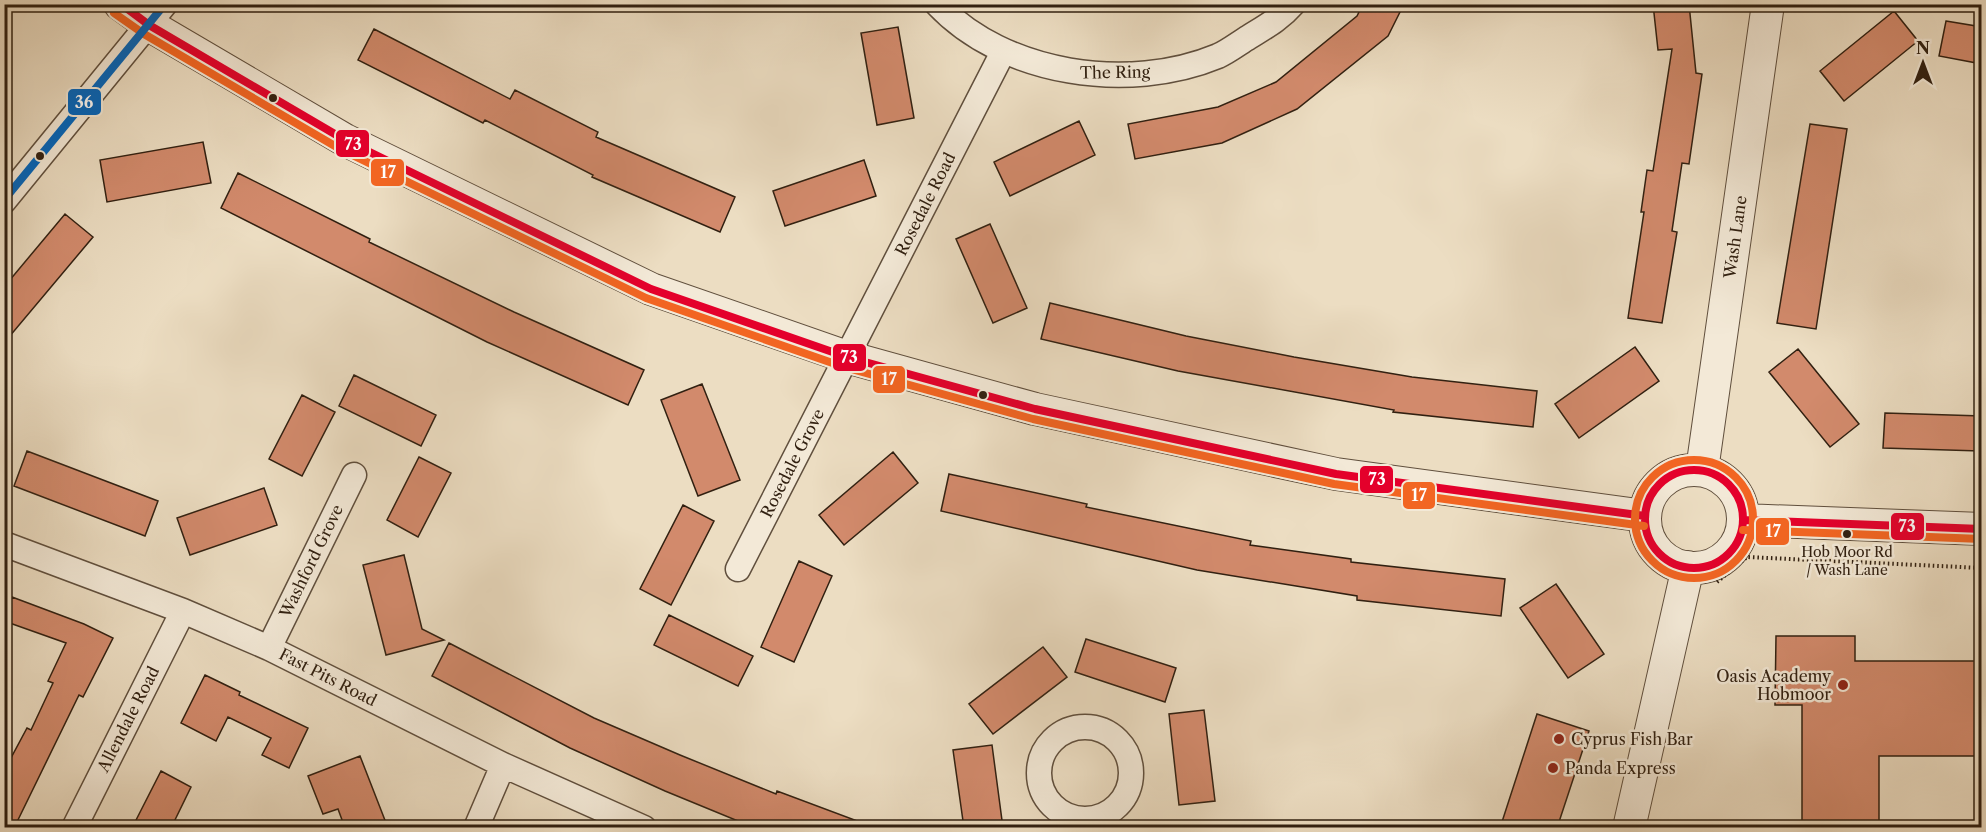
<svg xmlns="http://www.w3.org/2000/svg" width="1986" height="832" font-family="'Libre Caslon Text',serif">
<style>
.building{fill:#d28a6c;stroke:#312011;stroke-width:1.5}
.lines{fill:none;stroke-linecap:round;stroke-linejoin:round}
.minor-casing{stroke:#604f3d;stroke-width:27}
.tertiary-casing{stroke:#604f3d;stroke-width:34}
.path{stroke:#312011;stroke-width:4;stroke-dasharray:1.5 3;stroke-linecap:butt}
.minor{stroke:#f3e9d7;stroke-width:24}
.tertiary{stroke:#f3e9d7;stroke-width:32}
.bus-1-casing{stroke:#f3e9d7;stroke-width:12}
.bus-2-casing{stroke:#f3e9d7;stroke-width:12}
.bus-3-casing{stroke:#f3e9d7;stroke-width:12}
.bus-1{stroke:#e4002b;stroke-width:8}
.bus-2{stroke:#f26522;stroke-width:8}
.bus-3{stroke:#0065bd;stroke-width:8}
.bus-dot{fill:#312011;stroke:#f3e9d7;stroke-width:2}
.poi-dot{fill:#8f2418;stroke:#f3e9d7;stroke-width:2}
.labels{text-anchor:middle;stroke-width:5;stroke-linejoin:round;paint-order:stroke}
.bus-label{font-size:14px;fill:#312011;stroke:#f3e9d7}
.street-label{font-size:16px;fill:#312011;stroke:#f3e9d7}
.poi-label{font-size:16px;fill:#312011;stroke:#f3e9d7;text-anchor:start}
.line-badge{stroke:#f3e9d7;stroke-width:2}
.badge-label{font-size:16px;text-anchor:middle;font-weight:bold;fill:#fff}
</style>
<rect width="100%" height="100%" fill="#ecddc2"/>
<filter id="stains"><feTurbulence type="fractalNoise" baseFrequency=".00333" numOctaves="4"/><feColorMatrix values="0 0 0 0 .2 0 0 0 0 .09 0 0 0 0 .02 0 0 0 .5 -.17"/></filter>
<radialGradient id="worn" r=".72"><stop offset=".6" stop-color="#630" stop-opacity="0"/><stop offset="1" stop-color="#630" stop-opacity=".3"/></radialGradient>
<path class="building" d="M1363,4h41l-16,32 -91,73 -75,34 -87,16 -7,-35 90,-17 58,-25 81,-66z
M1653,4h36l7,69 6,1 -13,90 -7,-1 -10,68 5,1 -15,91 -34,-5 16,-106h-3l6,-42 6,1 19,-122 -14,1z
M1894,11l24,30 -74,60 -24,-30z
M1946,21l36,6v37l-43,-8z
M898,27l16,91 -37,7 -16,-92z
M374,29l136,70 5,-9 83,42 -2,5 139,60 -15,35 -128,-55 1,-2 -108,-55 -2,3 -125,-63z
M1079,121l16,34 -85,41 -16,-34z
M1810,124l37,5 -31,200 -39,-6z
M203,142l8,41 -104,19 -7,-42z
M864,160l12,36 -91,30 -12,-35z
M238,173l132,66 -1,3 145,70 130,58 -16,35 -141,-63 -266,-134z
M65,214l28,23 -89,106v-56z
M990,224l37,84 -34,15 -37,-84z
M1050,303l136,33 108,21 118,20 125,14 -4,36 -140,-15 1,-2 -216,-39 -137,-32z
M1635,347l24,34 -80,57 -24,-34z
M1798,349l61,75 -29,23 -61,-75z
M354,375l82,40 -15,31 -82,-40z
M702,384l38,96 -42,16 -37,-96z
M302,395l33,17 -33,64 -33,-17z
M1885,413l97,3 -2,35 -97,-3z
M27,451l131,50 -13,35 -131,-50z
M893,452l25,31 -74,62 -25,-30z
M419,457l32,16 -33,64 -31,-17z
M949,474l138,30 -1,3 165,34 -1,4 101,14v3l154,17 -4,37 -144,-16v-4l-160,-26 -256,-59z
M264,488l13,37 -87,30 -13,-37z
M683,505l31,16 -43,84 -31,-16z
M404,555l18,74 22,11 -58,15 -23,-90z
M799,561l33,15 -38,86 -33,-15z
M1556,584l48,70 -36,24 -48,-70z
M12,597l72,27 29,14 -30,59 -4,-2 -65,133h-10v-57l23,-43 4,2 22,-47 -5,-2 18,-38 -62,-22z
M669,615l84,41 -15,30 -84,-41z
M1776,636h79v25h127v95h-103v72h-77v-123h-27z
M1086,639l90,29 -11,34 -90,-30z
M449,643l145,75 86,37 96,39 1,-3 91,34v3h-113l-90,-37 -95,-43 -138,-72z
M1043,647l24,30 -74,57 -24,-30z
M205,675l35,17 -1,3 69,33 -19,40 -27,-13 9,-17 -43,-21 -12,24 -35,-18z
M1204,710l11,91 -36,4 -10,-91z
M1537,714l52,17 -32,97h-57z
M992,745l11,83h-39l-11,-78z
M360,756l28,72h-43l-7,-19 -15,5 -15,-38z
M161,771l30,16 -20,41h-39z"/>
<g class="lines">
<defs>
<path id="minor" d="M937,4c67,71 192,89 281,52 11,-5 21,-13 31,-19 16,-10 31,-18 44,-33
M4,201l161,-197
M4,544l179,67 86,37 234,117 141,63
M738,569l265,-517
M269,648l85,-173
M1039 773a46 46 0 1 1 92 0a46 46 0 1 1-92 0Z
M74,828l109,-217
M476,828l27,-63"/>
<path id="tertiary" d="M120,4l29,21 196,115 306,149 196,68 188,52 301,65 309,42
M1702,470l66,-466
M1645 519a49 49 0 1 1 98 0a49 49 0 1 1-98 0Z
M1743,520l239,9
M1629,828l59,-261"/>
</defs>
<use href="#minor" class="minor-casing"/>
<use href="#tertiary" class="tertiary-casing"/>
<path class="path" d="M1717,582l30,-25 235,11"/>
<use href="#minor" class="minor"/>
<use href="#tertiary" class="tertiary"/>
<defs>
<path id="bus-1" d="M121,4l28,21 196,115 306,149 196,68 188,52 301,65 309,42
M1645 519a49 49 0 1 1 98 0a49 49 0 1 1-98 0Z
M1743,520l239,9"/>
<path id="bus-2" d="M114,13l30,21 196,115 306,149 198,69 189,52 301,65 310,42
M1635 519a59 59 0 1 1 118 0a59 59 0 1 1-118 0Z
M1743,530l239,9"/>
<path id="bus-3" d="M4,200l161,-196"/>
</defs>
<use href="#bus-1" class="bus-1-casing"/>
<use href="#bus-2" class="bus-2-casing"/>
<use href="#bus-3" class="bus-3-casing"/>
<use href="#bus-1" class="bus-1"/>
<use href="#bus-2" class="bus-2"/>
<use href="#bus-3" class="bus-3"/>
</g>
<g class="bus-dot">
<circle cx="273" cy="98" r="5"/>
<circle cx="40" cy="156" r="5"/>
<circle cx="983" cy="395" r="5"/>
<circle cx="1847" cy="534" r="5"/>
</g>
<g class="poi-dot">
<circle cx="1843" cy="685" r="6"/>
<circle cx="1559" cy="739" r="6"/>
<circle cx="1553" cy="768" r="6"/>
</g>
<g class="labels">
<g class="bus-label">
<text x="1847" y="557">Hob Moor Rd<tspan x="1847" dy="18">/ Wash Lane</tspan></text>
</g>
<g class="street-label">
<text transform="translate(1115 72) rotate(-1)" y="6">The Ring</text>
<text transform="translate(925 204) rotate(-63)" y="6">Rosedale Road</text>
<text transform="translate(1735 237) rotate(-82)" y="6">Wash Lane</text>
<text transform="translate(792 463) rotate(-63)" y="6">Rosedale Grove</text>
<text transform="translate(311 561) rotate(-64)" y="6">Washford Grove</text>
<text transform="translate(328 677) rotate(27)" y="6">Fast Pits Road</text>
<text transform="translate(128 719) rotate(-63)" y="6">Allendale Road</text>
</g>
<g class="poi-label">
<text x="1831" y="682" text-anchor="end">Oasis Academy<tspan x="1831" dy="18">Hobmoor</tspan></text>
<text x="1571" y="745">Cyprus Fish Bar</text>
<text x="1565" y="774">Panda Express</text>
</g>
</g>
<g class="line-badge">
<rect x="67" y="88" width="35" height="28" rx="6" fill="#0065bd"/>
<rect x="335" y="129" width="35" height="29" rx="6" fill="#e4002b"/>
<rect x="370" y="158" width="35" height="29" rx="6" fill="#f26522"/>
<rect x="832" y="343" width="35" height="29" rx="6" fill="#e4002b"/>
<rect x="872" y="365" width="34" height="29" rx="6" fill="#f26522"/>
<rect x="1359" y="465" width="35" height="29" rx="6" fill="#e4002b"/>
<rect x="1402" y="481" width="34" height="29" rx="6" fill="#f26522"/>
<rect x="1890" y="512" width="35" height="29" rx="6" fill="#e4002b"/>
<rect x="1755" y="517" width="35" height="29" rx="6" fill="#f26522"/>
</g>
<g class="badge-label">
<text x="84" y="108">36</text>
<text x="353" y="150">73</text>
<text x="388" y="178">17</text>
<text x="849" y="363">73</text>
<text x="889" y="385">17</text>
<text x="1377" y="485">73</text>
<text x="1419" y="501">17</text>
<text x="1907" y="532">73</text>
<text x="1773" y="537">17</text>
</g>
<rect width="1986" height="832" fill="none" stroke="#ecddc2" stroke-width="24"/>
<rect x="6" y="6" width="1974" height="820" fill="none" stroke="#312011" stroke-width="3"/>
<rect x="12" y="12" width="1962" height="808" fill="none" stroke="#312011" stroke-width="1.5"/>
<g transform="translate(1923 63)" stroke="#f3e9d7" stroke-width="4.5" paint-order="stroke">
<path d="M0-4.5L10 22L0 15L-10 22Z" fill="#312011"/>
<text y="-9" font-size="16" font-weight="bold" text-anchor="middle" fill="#312011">N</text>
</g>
<rect width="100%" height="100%" filter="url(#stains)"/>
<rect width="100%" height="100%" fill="url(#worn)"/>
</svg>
